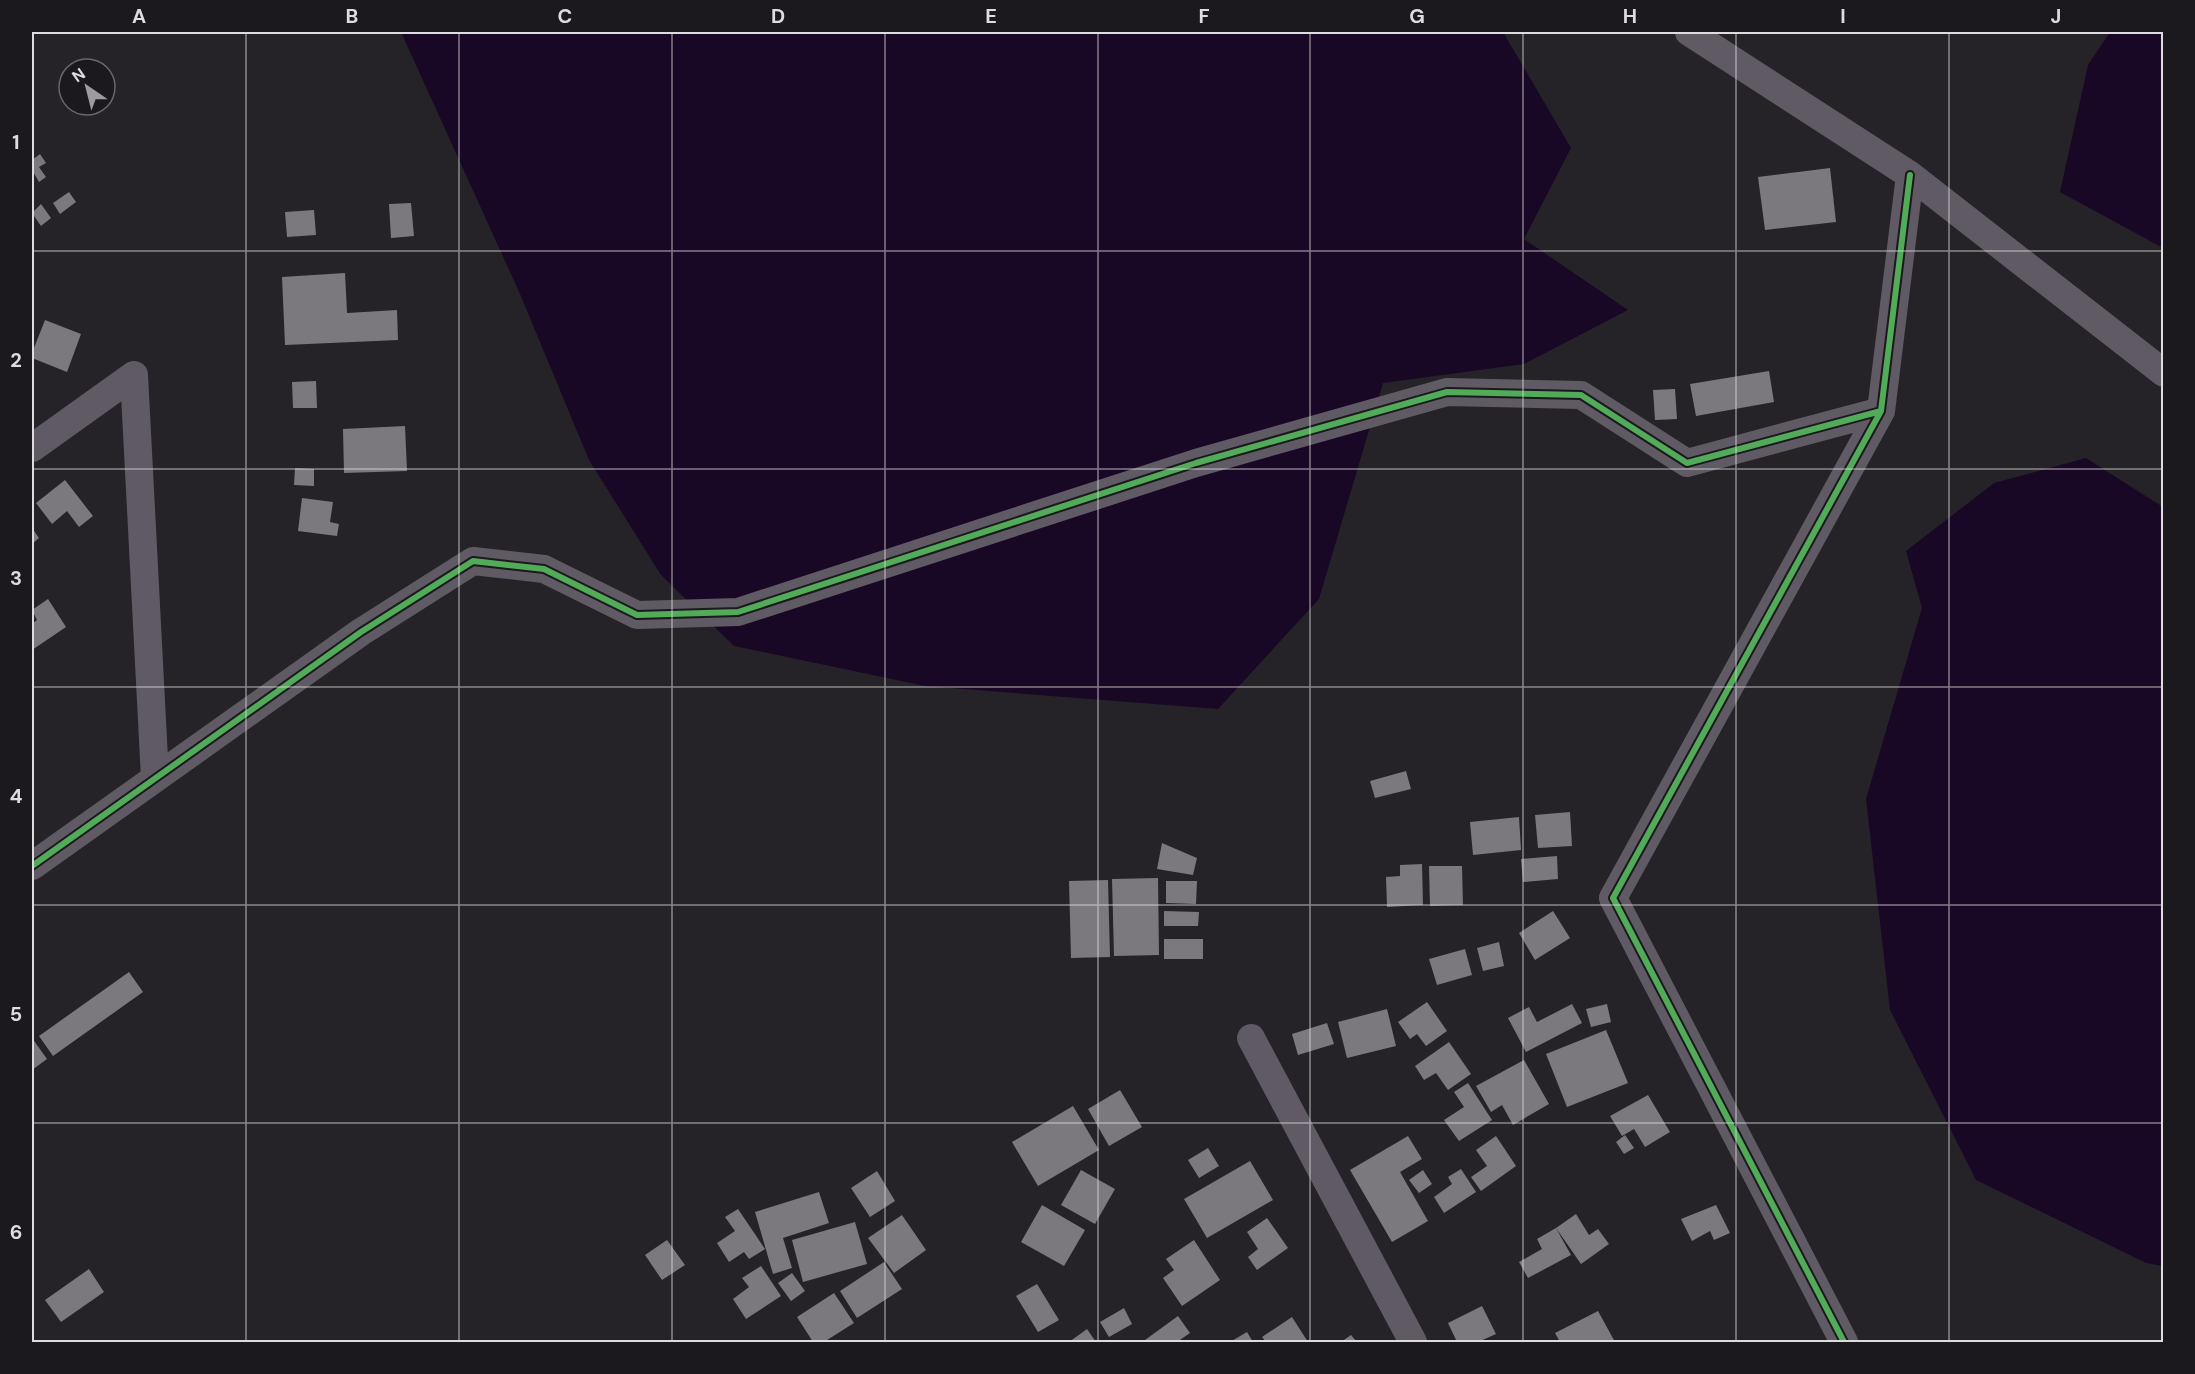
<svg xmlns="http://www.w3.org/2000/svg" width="2195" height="1374" font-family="'DM Sans',sans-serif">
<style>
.water{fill:#180826}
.building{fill:#7b797d}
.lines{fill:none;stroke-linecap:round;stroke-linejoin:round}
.street{stroke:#605a65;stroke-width:28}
.cycleway-casing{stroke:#1b191e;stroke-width:10}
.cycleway{stroke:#51ab58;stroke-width:6}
.grid{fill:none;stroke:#dddcdf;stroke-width:1.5;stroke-opacity:0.55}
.neatline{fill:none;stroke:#dddcdf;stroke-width:2}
.grid-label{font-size:20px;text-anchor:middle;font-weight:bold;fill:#dddcdf}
</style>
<rect width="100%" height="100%" fill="#252327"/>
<path class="water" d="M401,32h1102l68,116 -47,91 104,71 -104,54 -141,19 -64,216 -101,110 -293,-23 -191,-40 -73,-71 -72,-115 -69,-166z
M2110,32h53v216l-103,-56 28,-127z
M2086,458l77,49v759l-17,-3 -170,-83 -86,-170 -24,-211 56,-191 -16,-57 88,-68z"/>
<path class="building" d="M40,154l6,9 -7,4 7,10 -7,5 -7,-12v-10z
M1830,168l6,54 -71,8 -7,-53z
M69,192l7,10 -16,12 -7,-11z
M411,203l3,33 -23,2 -2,-34z
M41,204l10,14 -10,8 -9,-13z
M314,210l2,25 -29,2 -2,-25z
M345,273l2,40 50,-3 1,30 -113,5 -3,-68z
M45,320l36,14 -14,38 -35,-14v-5z
M1769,371l5,31 -78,14 -6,-32z
M316,381l1,27h-24l-1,-26z
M1675,389l2,30 -22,1 -2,-30z
M405,426l2,45 -63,2 -1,-44z
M295,468l19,1v17l-20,-1z
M65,480l28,36 -14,11 -12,-16 -15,13 -16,-21z
M302,498l31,4 -3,20 9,2 -2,12 -39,-5z
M32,528l7,10 -7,6z
M48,599l18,28 -34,23v-26l5,-4 -5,-10z
M1406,771l5,18 -36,9 -5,-17z
M1570,812l2,34 -34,2 -3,-33z
M1519,817l2,33 -48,5 -3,-33z
M1162,843l35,15 -4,17 -36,-6z
M1557,856l1,23 -35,3 -2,-23z
M1422,864l1,41 -36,2 -1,-30 14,-1v-11z
M1429,866h33l1,39 -33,1z
M1158,878l1,77 -45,1 -2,-77z
M1108,880l2,77 -39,1 -2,-77z
M1166,881h31l-1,23 -30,-1z
M1164,911l35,1 -1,14h-34z
M1553,911l17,27 -35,22 -16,-27z
M1164,939h39v20h-39z
M1499,942l5,24 -21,5 -6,-23z
M1465,949l7,26 -35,10 -8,-26z
M129,972l14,20 -90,64 -14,-20z
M1427,1002l20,29 -21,15 -9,-12 -7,5 -12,-17z
M1572,1004l10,19 -56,29 -18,-34 21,-11 8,15z
M1607,1004l4,18 -20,5 -5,-18z
M1387,1009l9,37 -49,12 -9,-36z
M1327,1023l7,21 -36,11 -6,-21z
M1606,1030l22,53 -61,24 -21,-53z
M32,1038l15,21 -15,11z
M1449,1042l22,32 -23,16 -12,-17 -12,7 -9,-14z
M1524,1060l25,44 -36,21 -11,-20 -11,7 -15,-26z
M1468,1083l24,37 -33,21 -15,-21 20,-13 -10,-15z
M1120,1090l22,37 -33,19 -21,-37z
M1648,1095l22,37 -25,15 -11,-18 -12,7 -12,-20z
M1073,1106l26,44 -61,36 -26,-44z
M1625,1135l9,13 -10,6 -8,-12z
M1408,1136l14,23 -22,13 28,49 -36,21 -42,-72z
M1496,1136l20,30 -35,25 -10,-14 16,-11 -11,-16z
M1208,1148l11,18 -20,12 -11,-18z
M1250,1161l23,39 -66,38 -23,-39z
M1461,1169l15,23 -32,21 -10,-16 18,-13 -4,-7z
M1081,1170l34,19 -20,35 -34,-19z
M1423,1170l9,14 -13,9 -10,-13z
M877,1171l18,30 -25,16 -19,-29z
M819,1192l10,31 -46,15 9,30 -19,6 -18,-62z
M1042,1205l43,25 -21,36 -43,-24z
M1716,1205l14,28 -16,7 -4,-9 -18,10 -11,-22z
M738,1209l27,40 -16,10 -5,-7 -15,10 -12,-19 18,-12 -10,-14z
M1576,1214l13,21 9,-6 11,15 -28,20 -25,-36z
M902,1215l24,35 -32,23 -26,-35z
M1267,1218l21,30 -31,22 -9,-13 10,-8 -11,-17z
M855,1222l12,42 -64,18 -11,-42z
M1556,1228l15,27 -43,23 -9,-16 23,-13 -5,-10z
M667,1240l18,25 -23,15 -17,-25z
M1194,1240l26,40 -38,26 -19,-28 11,-8 -8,-11z
M884,1262l18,27 -45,29 -17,-27z
M761,1266l20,30 -35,23 -13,-20 16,-12 -7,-9z
M89,1269l15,23 -43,30 -16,-22z
M792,1273l13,18 -14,10 -13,-18z
M1037,1284l22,36 -21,12 -22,-36z
M834,1293l20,30 -30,19h-11l-16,-25z
M1482,1306l14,28 -18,8h-21l-9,-19z
M1124,1308l8,16 -23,13 -9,-15z
M1598,1311l17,31h-55l-5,-9z
M1178,1316l12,17 -13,9h-30l-2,-2z
M1292,1317l16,25h-42l-4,-5z
M1087,1329l9,13h-27z
M1247,1332l6,10h-23z
M1351,1335l6,7h-16z"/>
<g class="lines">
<path class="street" d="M1689,32l221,143 254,198
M134,375l21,403
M32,448l102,-73
M32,866l329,-234 112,-71 71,8 93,46 101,-3 458,-149 251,-71 134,3 106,68 194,-52
M1251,1038l162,304
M1844,1342l-231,-444 268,-487 29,-236"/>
<defs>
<path id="cycleway" d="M32,866l329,-234 112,-71 71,8 93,46 101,-3 458,-149 251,-71 134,3 106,68 194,-52
M1844,1342l-231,-444 268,-487 29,-236"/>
</defs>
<use href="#cycleway" class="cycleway-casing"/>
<use href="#cycleway" class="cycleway"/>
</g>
<path class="grid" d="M246,32v1310M459,32v1310M672,32v1310M885,32v1310M1098,32v1310M1310,32v1310M1523,32v1310M1736,32v1310M1949,32v1310M32,251h2132M32,469h2132M32,687h2132M32,905h2132M32,1123h2132"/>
<rect width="2195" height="1374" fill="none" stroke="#1b191e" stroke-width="66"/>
<g transform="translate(87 87) rotate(325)"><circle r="28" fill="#1b191e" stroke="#69676b" stroke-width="1.5"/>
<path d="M0-4.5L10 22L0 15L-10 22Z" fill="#9d9b9f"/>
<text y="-9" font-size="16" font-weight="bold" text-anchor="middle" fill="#dddcdf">N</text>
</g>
<rect x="33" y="33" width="2129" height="1308" class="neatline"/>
<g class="grid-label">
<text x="139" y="23">A</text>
<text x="352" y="23">B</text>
<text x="565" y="23">C</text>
<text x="778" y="23">D</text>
<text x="991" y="23">E</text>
<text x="1204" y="23">F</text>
<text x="1417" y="23">G</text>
<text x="1630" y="23">H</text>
<text x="1843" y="23">I</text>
<text x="2056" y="23">J</text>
<text x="16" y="149">1</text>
<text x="16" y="367">2</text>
<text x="16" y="585">3</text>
<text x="16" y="803">4</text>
<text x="16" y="1021">5</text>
<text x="16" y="1239">6</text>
</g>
</svg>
